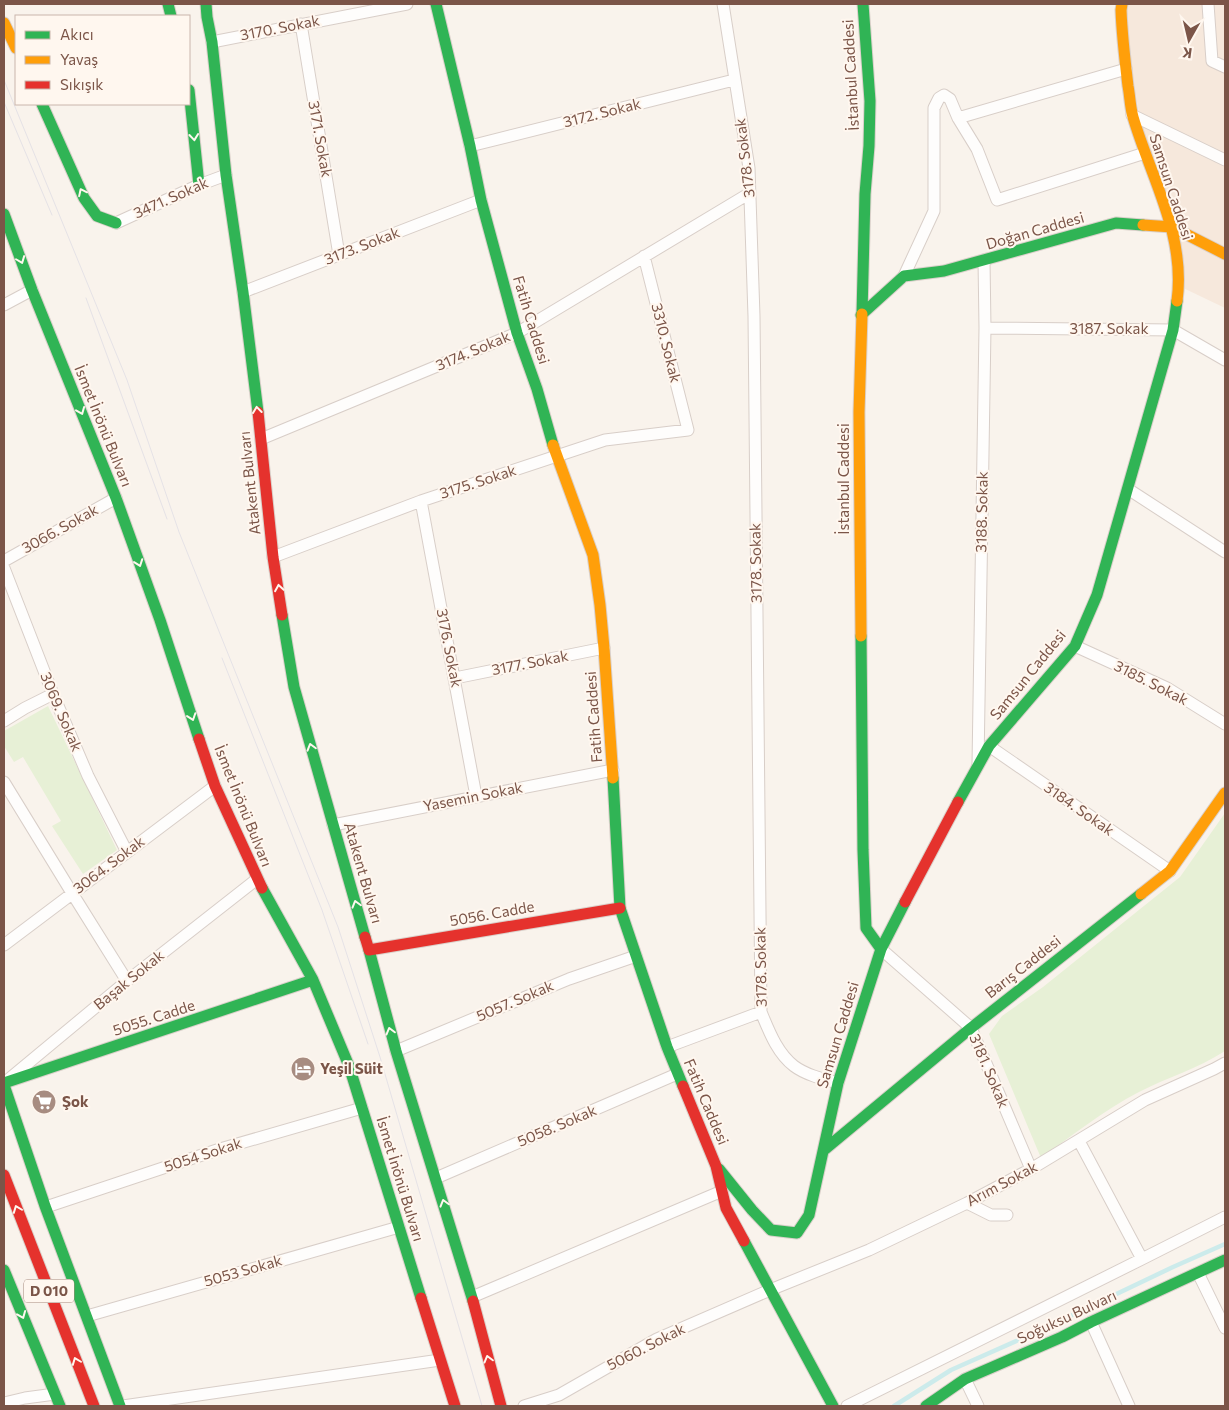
<svg xmlns="http://www.w3.org/2000/svg" width="1229" height="1410" font-family="Commissioner,sans-serif">
<style>
.residential{fill:#f6e8dc}
.green{fill:#e7f0d6}
.lines{fill:none;stroke-linecap:round;stroke-linejoin:round}
.stream{stroke:#ccebeb;stroke-width:4.5}
.street-casing{stroke:#d8cec8;stroke-width:13}
.fast-casing{stroke:#dad0ca;stroke-width:13}
.slow-casing{stroke:#dad0ca;stroke-width:13}
.jam-casing{stroke:#dad0ca;stroke-width:13}
.street{stroke:#fefdfc;stroke-width:11}
.fast{stroke:#30b455;stroke-width:11}
.slow{stroke:#ff9f0a;stroke-width:11}
.jam{stroke:#e5322d;stroke-width:11}
.tram{stroke:#e5e2e6;stroke-width:1}
.oneway{stroke:#fff7ef}
.labels{text-anchor:middle;stroke-width:4;stroke-linejoin:round;paint-order:stroke}
.shield{fill:#fff7ef;stroke:#a3867a;stroke-width:1}
.shield-label{font-size:14px;font-weight:bold;fill:#7b5548}
.street-label{font-size:15px;fill:#7b5548;stroke:#fff7ef}
.poi-label{font-size:15px;font-weight:bold;fill:#7b5548;stroke:#fff7ef;text-anchor:start}
</style>
<rect width="100%" height="100%" fill="#f9f3ec"/>
<path class="residential" d="M1122,4h103v304l-46,-22 -3,-38 -31,-95z"/>
<path class="green" d="M48,706l69,144 -34,24 -31,-48 9,-5 -38,-64 -9,5 -10,-16v-15z
M1225,813v238c-28,18 -57,26 -86,41 -35,18 -66,43 -98,66l-52,-124 13,-18 41,-29 137,-110z"/>
<g class="lines">
<path class="stream" d="M894,1406l57,-36 90,-40 132,-63 52,-23"/>
<defs>
<path id="street" d="M723,4l26,164 5,148 7,696c8,19 16,41 33,54 12,9 29,13 44,17
M1208,4l4,57 13,6
M301,24l38,231
M212,42l195,-38
M1132,115l93,45
M958,118l168,-49
M470,146l264,-66
M116,223l83,-38 27,-10
M904,276l30,-65v-103l5,-10 5,-3 6,4 8,19 19,31 20,51 148,-47
M243,292l238,-92
M4,305l28,-15
M985,328l188,2 52,30
M261,439l256,-106 233,-140
M1128,489l97,63
M421,501l55,295
M273,557l148,-56 184,-61 83,-10 -44,-174
M4,561l112,-63
M4,568l49,126 35,82 39,76
M1075,646l92,42 58,36
M455,678l149,-30
M4,721l21,-13 28,-14
M989,746l181,125
M978,764l7,-436 -1,-68
M4,782l68,111 55,88
M333,825l280,-55
M4,945l211,-159
M881,949l90,79 60,141
M667,1047l94,-35
M396,1051l173,-72 67,-23
M9,1079l118,-98 130,-102
M1079,1141l63,118
M436,1178l241,-104
M967,1203l24,12h16
M46,1207l174,-58 142,-41
M1198,1273l27,55
M472,1297l250,-106
M87,1316l312,-89
M1091,1322l38,84
M965,1379l13,27
M4,1403l21,-5 30,-4
M123,1406l317,-46
M524,1406l35,-11 98,-56 113,-49 99,-40 98,-47 64,-34 114,-69 69,-31 11,-6
M847,1406l295,-147 83,-42"/>
<path id="fast" d="M168,4l3,12
M206,4l1,13 5,25 14,133 17,117 15,120
M436,4l34,142 11,54 36,133 20,56 16,56
M189,90l10,95
M42,104l42,94 13,18 19,7
M4,214l28,76 84,208 44,122 39,119
M862,314l3,-120 4,-48 1,-45 -7,-97
M861,315l43,-39 40,-5 172,-48 27,2
M282,615l12,72 71,250
M861,636l2,214 3,78 15,21
M613,778l7,130 47,139 16,39
M958,802l31,-56 86,-100 22,-51 76,-265 4,-29
M262,888l51,92 36,86 72,232
M369,950l27,101 77,250
M4,1083l309,-103
M4,1085l41,121 75,200
M824,1150l147,-122 170,-134
M719,1169l33,41 19,20 26,3 12,-18 29,-132 43,-134 24,-47
M744,1241l89,165
M4,1270l56,136
M926,1406l39,-27 97,-42 29,-15 134,-62"/>
<path id="slow" d="M1122,4l-1,6c1,26 4,51 7,76 2,10 2,21 5,31 18,61 53,118 44,184
M4,23l12,25
M1143,225l29,2 53,27
M553,445l40,110 7,50 4,43 9,130
M861,636l-2,-224 3,-98
M1141,894l29,-23 55,-78"/>
<path id="jam" d="M258,412l15,145 9,58
M199,739l16,47 47,102
M905,902l53,-100
M365,937l4,13 251,-42
M683,1086l33,80 10,42 18,33
M4,1175l90,231
M421,1298l34,108
M473,1301l28,105"/>
</defs>
<use href="#street" class="street-casing"/>
<use href="#fast" class="fast-casing"/>
<use href="#slow" class="slow-casing"/>
<use href="#jam" class="jam-casing"/>
<use href="#street" class="street"/>
<use href="#fast" class="fast"/>
<use href="#slow" class="slow"/>
<use href="#jam" class="jam"/>
<path class="tram" d="M4,80l123,300 52,152 159,395 42,130 102,349
M4,102l48,113
M86,298l81,221
M222,658l100,252 46,134"/>
</g>
<defs><path id="oneway-chevron" d="M-2-3.5L2.5 0L-2 3.5" fill="none" stroke-width="1.6" stroke-linecap="round" stroke-linejoin="round" transform="scale(1.25)"/></defs>
<g class="oneway">
<use href="#oneway-chevron" transform="translate(194 137) rotate(84)"/>
<use href="#oneway-chevron" transform="translate(82 192) rotate(-116)"/>
<use href="#oneway-chevron" transform="translate(21 260) rotate(69)"/>
<use href="#oneway-chevron" transform="translate(257 410) rotate(-97)"/>
<use href="#oneway-chevron" transform="translate(81 411) rotate(68)"/>
<use href="#oneway-chevron" transform="translate(139 563) rotate(70)"/>
<use href="#oneway-chevron" transform="translate(279 588) rotate(-99)"/>
<use href="#oneway-chevron" transform="translate(192 717) rotate(71)"/>
<use href="#oneway-chevron" transform="translate(311 747) rotate(-106)"/>
<use href="#oneway-chevron" transform="translate(356 904) rotate(-106)"/>
<use href="#oneway-chevron" transform="translate(390 1031) rotate(-105)"/>
<use href="#oneway-chevron" transform="translate(444 1203) rotate(-106)"/>
<use href="#oneway-chevron" transform="translate(17 1209) rotate(-111)"/>
<use href="#oneway-chevron" transform="translate(22 1315) rotate(68)"/>
<use href="#oneway-chevron" transform="translate(488 1359) rotate(-105)"/>
<use href="#oneway-chevron" transform="translate(76 1361) rotate(-111)"/>
</g>
<defs>
<symbol id="hotel-disc" viewBox="-11 -11 22 22"><circle r="9.5" fill="#a78c81" stroke="#fff7ef"/><path d="M-6-4.5h1.5V1H6V5H4.5V3h-9V5H-6ZM-4 0a1.8 1.8 0 1 1 3.6 0ZM.5 0V-2.5h3Q6-2.5 6 0Z" fill="#fff"/></symbol>
<symbol id="supermarket-disc" viewBox="-11 -11 22 22"><circle r="9.5" fill="#a78c81" stroke="#fff7ef"/><path d="M-6-5.5h2.5l.6 2H6L4.5 2H-2.5L-4.4-4H-6ZM-1.5 3.2a1.3 1.3 0 1 0 .1 0ZM3 3.2a1.3 1.3 0 1 0 .1 0Z" fill="#fff"/></symbol>
</defs>
<g fill-rule="evenodd">
<use href="#hotel-disc" x="289" y="1055" width="28" height="28"/>
<use href="#supermarket-disc" x="30" y="1088" width="28" height="28"/>
</g>
<g class="labels">
<rect class="shield" x="24" y="1279.5" width="50" height="23" rx="4"/>
<g class="shield-label">
<text x="49" y="1296">D 010</text>
</g>
<g class="street-label">
<text transform="translate(280 28) rotate(-11)" y="5">3170. Sokak</text>
<text transform="translate(851 75) rotate(-93)" y="5">İstanbul Caddesi</text>
<text transform="translate(602 113) rotate(-14)" y="5">3172. Sokak</text>
<text transform="translate(320 139) rotate(80)" y="5">3171. Sokak</text>
<text transform="translate(745 158) rotate(-97)" y="5">3178. Sokak</text>
<text transform="translate(1171 187) rotate(72)" y="5">Samsun Caddesi</text>
<text transform="translate(171 198) rotate(-24)" y="5">3471. Sokak</text>
<text transform="translate(1035 231) rotate(-16)" y="5">Doğan Caddesi</text>
<text transform="translate(362 246) rotate(-21)" y="5">3173. Sokak</text>
<text transform="translate(531 320) rotate(73)" y="5">Fatih Caddesi</text>
<text x="1109" y="334">3187. Sokak</text>
<text transform="translate(666 343) rotate(76)" y="5">3310. Sokak</text>
<text transform="translate(473 351) rotate(-23)" y="5">3174. Sokak</text>
<text transform="translate(103 426) rotate(68)" y="5">İsmet İnönü Bulvarı</text>
<text transform="translate(844 479) rotate(-90)" y="5">İstanbul Caddesi</text>
<text transform="translate(478 482) rotate(-18)" y="5">3175. Sokak</text>
<text transform="translate(250 483) rotate(-96)" y="5">Atakent Bulvarı</text>
<text transform="translate(982 512) rotate(-89)" y="5">3188. Sokak</text>
<text transform="translate(60 529) rotate(-29)" y="5">3066. Sokak</text>
<text transform="translate(756 563) rotate(-91)" y="5">3178. Sokak</text>
<text transform="translate(449 648) rotate(79)" y="5">3176. Sokak</text>
<text transform="translate(530 663) rotate(-11)" y="5">3177. Sokak</text>
<text transform="translate(1028 675) rotate(-51)" y="5">Samsun Caddesi</text>
<text transform="translate(1151 683) rotate(27)" y="5">3185. Sokak</text>
<text transform="translate(61 712) rotate(67)" y="5">3069. Sokak</text>
<text transform="translate(594 717) rotate(-94)" y="5">Fatih Caddesi</text>
<text transform="translate(473 797) rotate(-11)" y="5">Yasemin Sokak</text>
<text transform="translate(243 806) rotate(68)" y="5">İsmet İnönü Bulvarı</text>
<text transform="translate(1079 809) rotate(35)" y="5">3184. Sokak</text>
<text transform="translate(109 865) rotate(-37)" y="5">3064. Sokak</text>
<text transform="translate(363 873) rotate(74)" y="5">Atakent Bulvarı</text>
<text transform="translate(492 914) rotate(-10)" y="5">5056. Cadde</text>
<text transform="translate(761 967) rotate(-91)" y="5">3178. Sokak</text>
<text transform="translate(1023 967) rotate(-38)" y="5">Barış Caddesi</text>
<text transform="translate(129 980) rotate(-39)" y="5">Başak Sokak</text>
<text transform="translate(515 1001) rotate(-23)" y="5">5057. Sokak</text>
<text transform="translate(154 1018) rotate(-18)" y="5">5055. Cadde</text>
<text transform="translate(838 1035) rotate(-73)" y="5">Samsun Caddesi</text>
<text transform="translate(989 1071) rotate(67)" y="5">3181. Sokak</text>
<text transform="translate(706 1102) rotate(67)" y="5">Fatih Caddesi</text>
<text transform="translate(557 1126) rotate(-23)" y="5">5058. Sokak</text>
<text transform="translate(203 1155) rotate(-18)" y="5">5054 Sokak</text>
<text transform="translate(400 1179) rotate(73)" y="5">İsmet İnönü Bulvarı</text>
<text transform="translate(1002 1184) rotate(-28)" y="5">Arım Sokak</text>
<text transform="translate(243 1271) rotate(-16)" y="5">5053 Sokak</text>
<text transform="translate(1067 1317) rotate(-25)" y="5">Soğuksu Bulvarı</text>
<text transform="translate(646 1347) rotate(-27)" y="5">5060. Sokak</text>
</g>
<g class="poi-label">
<text x="320" y="1074">Yeşil Süit</text>
<text x="62" y="1107">Şok</text>
</g>
</g>
<rect width="1229" height="1410" fill="none" stroke="#7b5548" stroke-width="10"/>
<rect x="15" y="15" width="175" height="90" fill="#fff7ef" stroke="#cab6ac"/>
<rect x="25" y="31" width="25" height="8" fill="#30b455" stroke="#cab6ac"/>
<text x="60" y="40" font-size="15" fill="#7b5548">Akıcı</text>
<rect x="25" y="56" width="25" height="8" fill="#ff9f0a" stroke="#cab6ac"/>
<text x="60" y="65" font-size="15" fill="#7b5548">Yavaş</text>
<rect x="25" y="81" width="25" height="8" fill="#e5322d" stroke="#cab6ac"/>
<text x="60" y="90" font-size="15" fill="#7b5548">Sıkışık</text>
<g transform="translate(1189 40) rotate(188)" stroke="#fff7ef" stroke-width="4" paint-order="stroke">
<path d="M0-4L9 19L0 12L-9 19Z" fill="#7b5548"/>
<text y="-8" font-size="14" font-weight="bold" text-anchor="middle" fill="#7b5548">K</text>
</g>
</svg>
